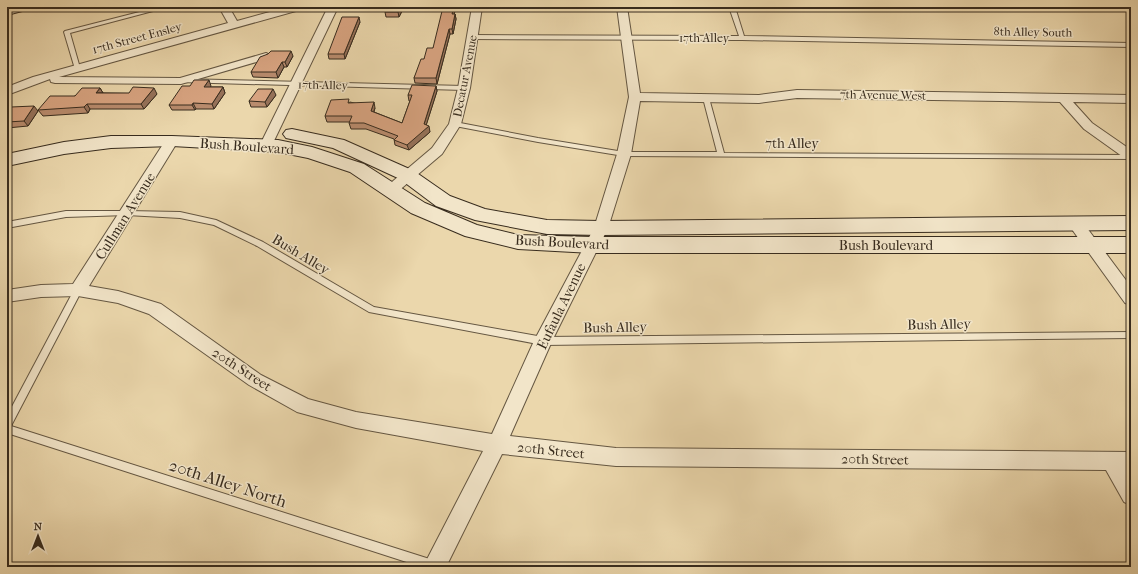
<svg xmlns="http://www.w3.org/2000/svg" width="1138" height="574" font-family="'IM FELL French Canon',serif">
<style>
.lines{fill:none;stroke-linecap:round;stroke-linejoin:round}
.lane-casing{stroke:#655742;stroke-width:2}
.street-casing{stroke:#655742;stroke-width:2}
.secondary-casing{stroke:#382c1e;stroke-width:2}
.lane{fill:#f2e5c9;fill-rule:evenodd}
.street{fill:#f2e5c9;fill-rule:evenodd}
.secondary{fill:#f2e5c9;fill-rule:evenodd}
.wall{fill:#b98c6e;stroke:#382c1e}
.shaded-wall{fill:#96725a;stroke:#382c1e}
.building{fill:#d7a380;stroke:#382c1e}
.labels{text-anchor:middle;stroke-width:3;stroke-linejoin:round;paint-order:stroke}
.far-street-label{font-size:12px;fill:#382c1e;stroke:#f2e5c9}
.street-label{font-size:14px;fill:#382c1e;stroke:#f2e5c9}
.near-street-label{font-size:17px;fill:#382c1e;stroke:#f2e5c9}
</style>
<rect width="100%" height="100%" fill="#ebd7ac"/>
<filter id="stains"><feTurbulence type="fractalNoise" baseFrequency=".005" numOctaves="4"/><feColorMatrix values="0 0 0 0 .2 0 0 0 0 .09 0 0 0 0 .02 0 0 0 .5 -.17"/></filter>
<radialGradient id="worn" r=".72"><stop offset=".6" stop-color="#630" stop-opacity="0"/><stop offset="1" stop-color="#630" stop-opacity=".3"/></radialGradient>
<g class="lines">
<defs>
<path id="lane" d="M159,7h9l-98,26 10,35 -5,1 -11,-37 1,-1z
M729,7h6l9,29 387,7v4l-389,-7 -269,-1 -3,-2 3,-2 266,1z
M181,79l283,7 3,2 -3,2 -285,-8 -1,-1z
M706,96l3,2 15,55 407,2v4l-507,-3 -86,-14 -83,-16 -3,-2 3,-2 83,16 86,14h93l-14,-54z
M66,211h61l53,1 36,8 47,22 111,65 169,30 588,-5v6l-588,7 -174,-33 -112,-66 -43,-21 -34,-7 -53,-3 -61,2 -59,11v-6z
M78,287l3,1 1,2 -71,136 428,136 4,1 1,4h-22l-415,-134v-17l68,-128z"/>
<path id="street" d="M219,7h10l8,14 51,-14h16l-1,2 -244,68 121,1 86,-25 6,3 -2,2 -89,26 -126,-1 -4,-1 -1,-3 -43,16v-8l26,-10 195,-54z
M328,7h10l-66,138 -1,3h-10l-1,-3z
M472,7h10l-12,81 -9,36 -19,30 -46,39 -5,2 -5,-2 -2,-3 2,-3 46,-39 17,-24 9,-36z
M617,7h10l13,86 119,2 38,-5 334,5v8l-58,-1 19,21 39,27v10l-5,-1 -42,-30 -24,-27 -263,-4 -38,5 -119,-2 -9,53 -23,74 -56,113 -42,95 106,12 515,4v18h-3l3,6v29l-7,-3 -18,-32 -490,-4 -114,-12 -56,113h-23l60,-116 -127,-23 -59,-16 -48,-27 -100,-71 -31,-11 -40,-7 -37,1 -34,5v-12l34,-5 32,-1 94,-146h10l1,3 -89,145 29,5 43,13 100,71 47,24 48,13 136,22 42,-93 60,-113 23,-74 12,-57z
M1076,219l5,1 50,67v18l-6,-2 -54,-75 -2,-4 2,-4z"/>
<path id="secondary" d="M7,7h21l-2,3 -19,5z
M292,129l52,11 70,31 36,25 35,13 62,11 54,1 530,-5v14l-530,5 -54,-1 -72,-14 -39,-14 -36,-27 -67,-31 -47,-10 -3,-4 3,-4z
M111,136h61l106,4 34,7 52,17 61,39 52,22 41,10 74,2h539v16h-539l-74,-4 -53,-13 -54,-23 -61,-41 -42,-14 -30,-6 -106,-6 -61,2 -47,6 -57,12v-12l57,-12z"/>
</defs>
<use href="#lane" class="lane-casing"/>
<use href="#street" class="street-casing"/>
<use href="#secondary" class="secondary-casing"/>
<use href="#lane" class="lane"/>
<use href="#street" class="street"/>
<use href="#secondary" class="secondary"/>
</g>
<path class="wall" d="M387,7h17l-5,10h-13l-1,-5z
M454,14h1l1,5 -3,15h-3l-13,50 -22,-1 -1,-5 10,-19 9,-11z
M360,22l-15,37h-16l-1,-5z
M293,56l-6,11h-3l-6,11 -25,-1 -2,-5z
M211,86l-1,1h13l2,6 -11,16h-18l-1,1h-23l-3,-5z
M436,86l1,5 -11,34 4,7 -21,18 -14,-5 -1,-6 -28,-10h-15l-2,-6 1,-1h-23l-2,-6 25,-14 25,6 -1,4 28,11 8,-22h-1l-1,-6z
M100,88l3,5 54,1 -13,15h-54l-2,4 -45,3 -5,-6 37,-14z
M276,95l-9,12h-16l-2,-6z
M38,111l-10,15 -21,2v-15z"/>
<path class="shaded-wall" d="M400,7h4l-5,10 -1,-5z
M454,7h2l-3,12 -1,-5z
M455,14l1,5 -3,15 -1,-5z
M359,17l1,5 -15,37 -1,-5z
M449,29l1,5 -13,50 -1,-6z
M291,51l2,5 -6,11 -2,-5z
M282,62l2,5 -6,11 -2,-6z
M209,80l2,6 -4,7 -3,-6z
M436,86l1,5 -12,38 4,-3 1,6 -21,18 -2,-5 17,-21z
M223,87l2,6 -11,16 -2,-5z
M100,88l3,5h-7z
M154,88l3,6 -13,15 -3,-5z
M273,89l3,6 -9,12 -2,-5z
M374,102l1,6 -3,8 -1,-5z
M193,103l3,6 -1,1 -3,-5z
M87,104l3,5 -2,4 -4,-6z
M34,106l4,5 -10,15 -4,-5z"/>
<path class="building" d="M387,7h13l-2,5h-13z
M443,7h11l-2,7h3l-3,15h-3l-13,49h-22l7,-19h3l3,-11h6z
M342,17h17l-15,37h-16z
M271,51h20l-6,11h-3l-6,10h-25l9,-15 8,-3z
M194,80h15l-5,7h19l-11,17 -19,-1 -1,2h-23l13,-19h8z
M412,85l24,1 -12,38 5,2 -22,19 -13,-5 4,-4 -34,-13h-15l3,-7h-27l6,-16 18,-1 -1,4 26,-1 -3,9 31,12 10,-28h-4z
M133,87l21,1 -13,16h-54l-3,3 -46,3 12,-14h25l7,-8h18l-4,5h33z
M258,89h15l-8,13 -16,-1z
M34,106l-10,15 -17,1v-9l4,-6z"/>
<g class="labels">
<g class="far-street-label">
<text transform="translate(1033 32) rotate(1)" y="4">8th Alley South</text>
<text transform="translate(137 38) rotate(-15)" y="4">17th Street Ensley</text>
<text x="704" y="42">17th Alley</text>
<text transform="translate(465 76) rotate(-79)" y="4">Decatur Avenue</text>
<text transform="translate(323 85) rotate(1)" y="4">17th Alley</text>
<text transform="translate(883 95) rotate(1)" y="4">7th Avenue West</text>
</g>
<g class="street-label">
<text x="792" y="148">7th Alley</text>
<text transform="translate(247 146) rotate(4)" y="5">Bush Boulevard</text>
<text transform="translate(125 216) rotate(-58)" y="5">Cullman Avenue</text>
<text transform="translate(562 242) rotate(3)" y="5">Bush Boulevard</text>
<text x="886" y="250">Bush Boulevard</text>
<text transform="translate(301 254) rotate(31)" y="5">Bush Alley</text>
<text transform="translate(561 306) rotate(-64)" y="5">Eufaula Avenue</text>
<text transform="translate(939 324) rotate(-1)" y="5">Bush Alley</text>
<text transform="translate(615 327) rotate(-1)" y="5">Bush Alley</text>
<text transform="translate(242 369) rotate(33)" y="5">20th Street</text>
<text transform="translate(551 450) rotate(6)" y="5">20th Street</text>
<text transform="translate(875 459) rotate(1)" y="5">20th Street</text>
</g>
<g class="near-street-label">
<text transform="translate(228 483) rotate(18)" y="6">20th Alley North</text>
</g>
</g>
<rect width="1138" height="574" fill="none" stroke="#ebd7ac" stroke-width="24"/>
<rect x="8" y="8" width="1122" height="558" fill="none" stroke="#382c1e" stroke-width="2"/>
<rect x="12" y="12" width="1114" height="550" fill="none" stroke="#382c1e"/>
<g transform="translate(38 536)" stroke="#f2e5c9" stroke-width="3" paint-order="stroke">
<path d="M0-3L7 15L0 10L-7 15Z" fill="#382c1e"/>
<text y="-6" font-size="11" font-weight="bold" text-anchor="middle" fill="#382c1e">N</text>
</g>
<rect width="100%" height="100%" filter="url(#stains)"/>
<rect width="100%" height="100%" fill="url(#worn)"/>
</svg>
